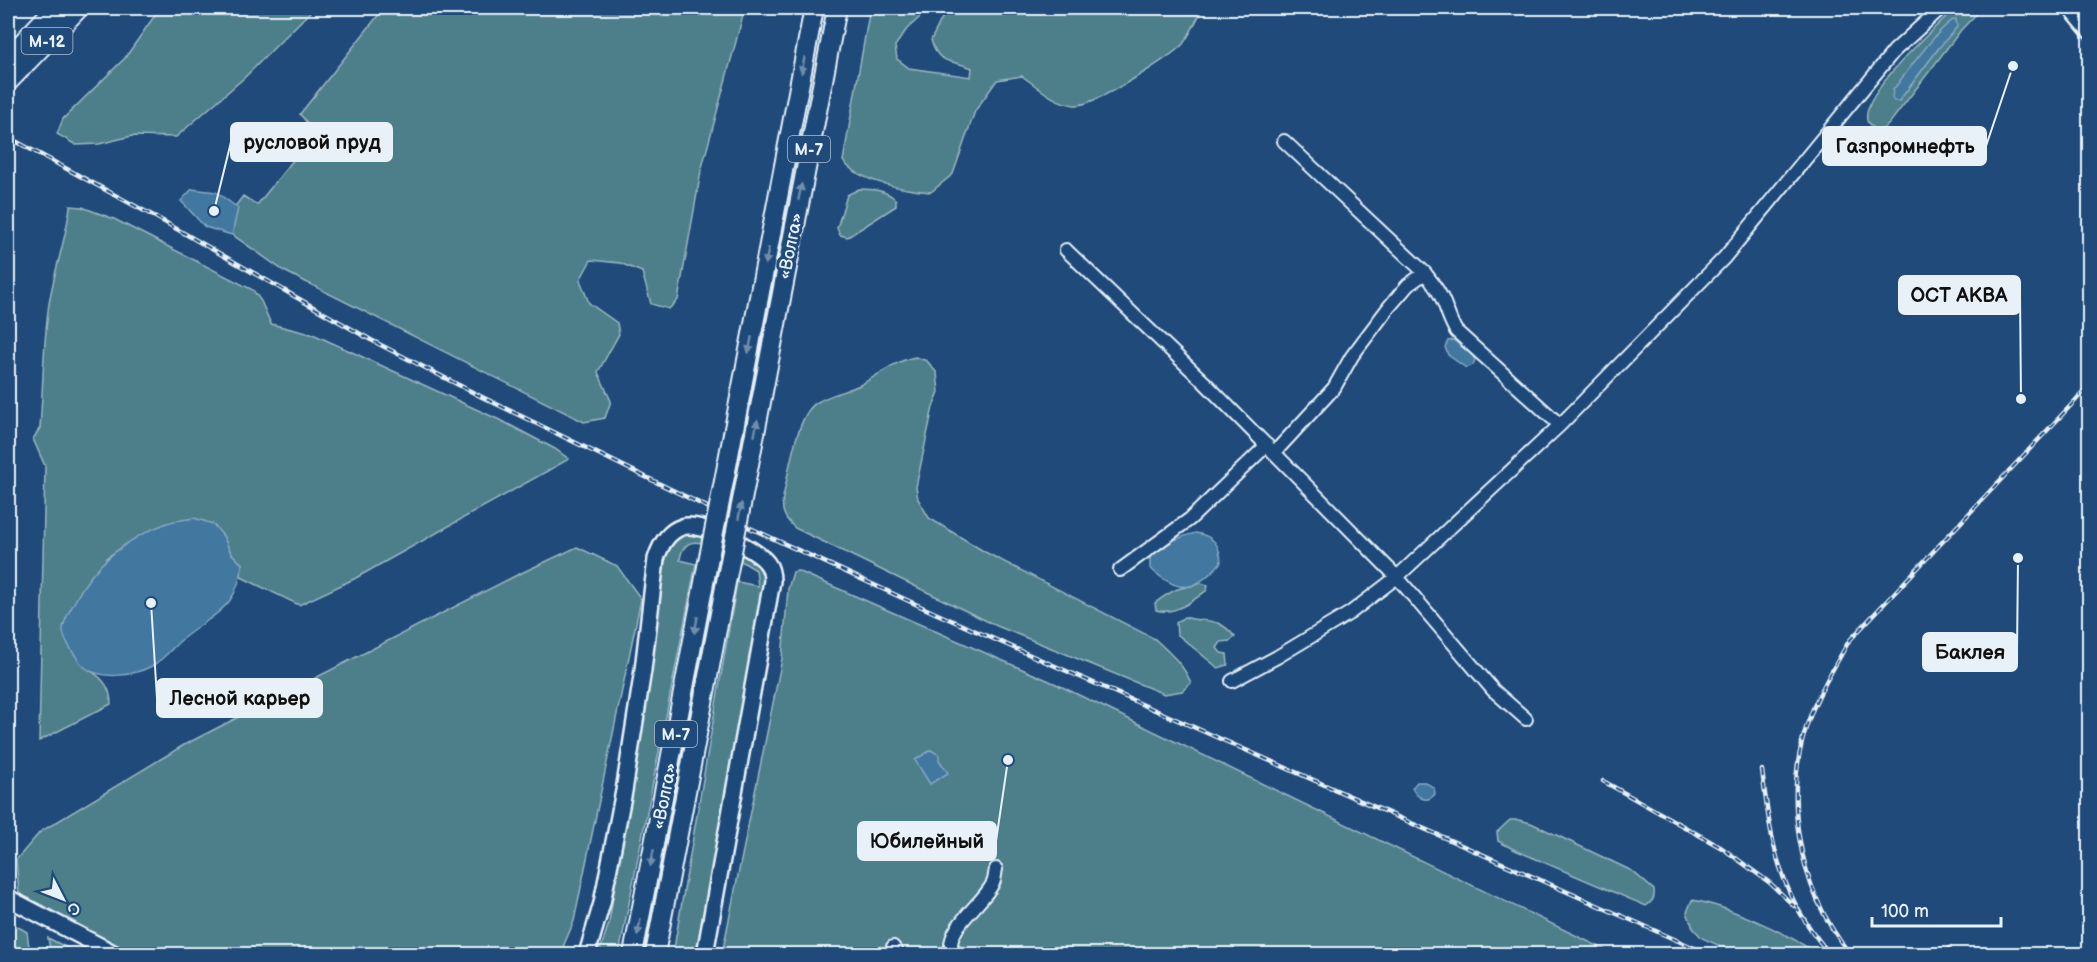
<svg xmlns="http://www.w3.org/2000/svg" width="2097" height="962" font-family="'Balsamiq Sans',sans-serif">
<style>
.green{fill:#4d7f8a;stroke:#9ab8c1;stroke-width:1.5;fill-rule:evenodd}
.water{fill:#4377a0;stroke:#85a8c3;stroke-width:1.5}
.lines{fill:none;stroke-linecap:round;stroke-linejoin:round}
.minor-casing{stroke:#e8f1f8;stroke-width:16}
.major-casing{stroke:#e8f1f8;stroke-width:20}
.highway-casing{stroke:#e8f1f8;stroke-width:22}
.minor{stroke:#1f4a7a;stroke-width:12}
.major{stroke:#1f4a7a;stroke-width:15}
.highway{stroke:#1f4a7a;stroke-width:18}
.rail-casing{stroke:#e8f1f8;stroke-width:4.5}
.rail{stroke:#1f4a7a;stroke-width:2;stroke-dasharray:7;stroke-linecap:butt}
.highway-bridge-casing{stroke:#e8f1f8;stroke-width:22;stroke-linecap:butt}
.highway-bridge{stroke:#1f4a7a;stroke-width:18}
.oneway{fill:#6f8dac}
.labels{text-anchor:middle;stroke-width:6;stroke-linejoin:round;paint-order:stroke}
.shield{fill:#1f4a7a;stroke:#acbfd2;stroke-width:1.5}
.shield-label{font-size:16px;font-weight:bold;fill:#e8f1f8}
.street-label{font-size:18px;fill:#e8f1f8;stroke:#1f4a7a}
.leader{fill:none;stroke:#e8f1f8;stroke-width:2}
.callout-dot{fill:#e8f1f8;stroke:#1f4a7a;stroke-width:2}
.callout{fill:#e8f1f8;stroke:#e8f1f8;stroke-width:2}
.callout-label{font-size:20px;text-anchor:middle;font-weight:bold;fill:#111}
</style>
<rect width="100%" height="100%" fill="#1f4a7a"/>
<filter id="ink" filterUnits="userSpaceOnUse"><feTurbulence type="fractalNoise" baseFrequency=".0167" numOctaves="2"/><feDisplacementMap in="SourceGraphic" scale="12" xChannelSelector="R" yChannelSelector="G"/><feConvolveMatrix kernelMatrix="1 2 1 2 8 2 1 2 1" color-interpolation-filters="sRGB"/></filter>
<g filter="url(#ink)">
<path class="green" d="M160,8h154l-70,70 -68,59 -44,-1 -33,8 -23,1 -19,-11 6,-15 62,-61z
M384,8h361l-44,163 -23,129 -9,9 -18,-5 -9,-32 -22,-9 -29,-3 -11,20 9,23 28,20 2,11 -21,38 13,29 -6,17 -21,4 -300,-151 -64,-45 23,-30 14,9 58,-72 -15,-19z
M870,8h60l-23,21 -12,17 2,13 12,9 62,9 1,-9c-20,-9 -34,-2 -41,-28l11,-22 9,-10h252c-6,11 -12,25 -20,36 -12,14 -91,63 -108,61 -21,-2 -37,-18 -53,-29l-25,4 -22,31 -22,63 -22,18c-26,-2 -72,-10 -88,-31z
M1955,8h27l-21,22 -72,94 -6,5 -7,1c-3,-3 -8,-5 -9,-10 -6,-27 69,-93 88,-112zM1936,36l2,13 -39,52 -6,-11z
M859,189c13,0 28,1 37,11v6l-48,31 -8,-2 -3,-7 10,-33z
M70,206l12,1 32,12 139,71 8,11 10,23 44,11 189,87 51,27 14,10 -215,120 -55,26 -58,-28 1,-13 -11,-11 -8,-17 -55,-13 -28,13 -34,22 -24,107c16,10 29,18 29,39l-72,37 6,-275 -12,-27 7,-11c3,-39 3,-78 8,-117 4,-35 18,-69 22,-105z
M915,357l12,4 10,12 2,19 -6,15 -17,80 2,12 11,19 56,34 170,87c15,14 28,25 36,44l-9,8 -18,3 -167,-68 -202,-98c-11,-10 -14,-17 -12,-31 6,-24 13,-81 33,-94 12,-8 32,-12 46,-19 18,-10 33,-23 53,-27z
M686,534l16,1 -1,8c-13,-3 -20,5 -21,17l16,4 -77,390h-20l10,-31 51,-330c1,-23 1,-49 26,-59z
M577,547l40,19 24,33 -67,322 -14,33h-428l-113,-60 -3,-34 24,-28 144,-87 333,-170z
M742,555l16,11 7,12 -66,376h-26l64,-372 21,4 -2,-16 -15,-9z
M798,571l256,112 554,268v3h-886l60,-295 6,-70 5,-17z
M1201,583l7,2 -1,5c-14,11 -33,26 -51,20l-1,-7c8,-6 17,-13 26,-15 7,-2 13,-2 20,-5z
M1184,617c24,7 33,-2 51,20l-5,4 -9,1 -4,6 4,5 6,1 1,11 -10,3 -41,-34 -1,-11z
M1510,820h9l12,3 101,48 22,19c1,8 -1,11 -8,16l-131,-56 -17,-9 -1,-9z
M1692,900c36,6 96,33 125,54h-79l-36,-16 -9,-10 -6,-16z
M8,921l19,11 3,22h-22z
M48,938l31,16h-28z"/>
<path class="water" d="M1956,19l1,8 -19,22 -39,52h-5l-2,-3 1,-8c11,-14 49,-68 63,-71z
M192,189l24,3 22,16 -6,27 -27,-8 -24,-26z
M1453,340l19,15 3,5 -2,5 -7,3 -18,-13 -3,-8 3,-6z
M194,518l19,6 10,12 8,17 11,11c-4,43 -25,48 -56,72 -12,9 -20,22 -34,30 -20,10 -51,15 -69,0 -4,-4 -7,-10 -11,-15 -3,-6 -9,-13 -9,-21 0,-10 8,-21 12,-29 18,-37 54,-64 92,-78 9,-3 18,-3 27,-5z
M1196,533c17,3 24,11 25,29 -25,30 -42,33 -71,6v-11c15,-13 27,-20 46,-24z
M931,750l8,5v5l9,13 -18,11 -15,-24z
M1417,782h8l9,6 1,6c-8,10 -18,4 -23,-6z"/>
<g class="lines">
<defs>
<path id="minor" d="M1284,141l141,132c7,9 15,19 19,30 4,10 6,18 12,28l104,94
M1066,250l138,132 193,195 96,113 33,29
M1274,453l60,-65 18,-32 37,-49 19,-22 17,-12
M1120,570l70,-51 77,-74
M1232,681l45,-24 73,-44 47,-36 163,-152 164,-167 170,-207 47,-43
M893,947l5,7
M959,954l-8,-4c-3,-25 32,-46 42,-67 2,-4 2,-10 3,-14"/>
<path id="major" d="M2071,8l19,23
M8,898l107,56
M587,954l15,-51 22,-112 19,-121 13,-111c4,-13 11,-27 26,-32 18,-6 74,21 85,36 4,5 5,11 5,18l-67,373"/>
<path id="highway" d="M8,58l47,-50
M8,82l71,-74
M725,476l89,-468
M745,485l92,-477
M633,954l74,-387
M655,954l72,-377"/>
</defs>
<use href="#minor" class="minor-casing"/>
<use href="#major" class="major-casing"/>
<use href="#highway" class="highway-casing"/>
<use href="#minor" class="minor"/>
<use href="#major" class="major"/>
<use href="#highway" class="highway"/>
<defs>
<path id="rail" d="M8,137l153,83 210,120 111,57 266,130 187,86 773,341
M1762,770c9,74 17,126 68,184
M1603,781l119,67 48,35 24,23
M1949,948l3,6
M1850,954c-53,-66 -70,-164 -38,-243 10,-25 24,-47 37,-70l241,-256"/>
</defs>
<use href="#rail" class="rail-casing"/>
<use href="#rail" class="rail"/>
<defs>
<path id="highway-bridge" d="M707,567l18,-91
M727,577l18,-92"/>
</defs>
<use href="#highway-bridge" class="highway-bridge-casing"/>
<use href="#highway-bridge" class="highway-bridge"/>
</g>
<defs><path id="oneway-solid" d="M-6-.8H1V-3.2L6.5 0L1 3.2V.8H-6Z" transform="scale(1.5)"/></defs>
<g class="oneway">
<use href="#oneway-solid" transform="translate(803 65) rotate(101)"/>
<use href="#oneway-solid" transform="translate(800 192) rotate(-79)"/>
<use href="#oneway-solid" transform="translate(767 256) rotate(101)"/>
<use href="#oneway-solid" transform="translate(750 345) rotate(101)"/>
<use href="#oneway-solid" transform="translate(756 428) rotate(-79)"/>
<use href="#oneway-solid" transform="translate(740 511) rotate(-79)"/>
<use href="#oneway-solid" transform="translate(696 625) rotate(101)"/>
<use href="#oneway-solid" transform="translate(652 858) rotate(101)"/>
<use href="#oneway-solid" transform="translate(639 927) rotate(101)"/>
</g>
</g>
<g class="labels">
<g class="shield">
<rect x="21.5" y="28" width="51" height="26" rx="4.5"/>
<rect x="788" y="136" width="42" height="26" rx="4.5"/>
<rect x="655" y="721" width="42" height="26" rx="4.5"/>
</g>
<g class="shield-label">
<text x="47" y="47">М-12</text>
<text x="809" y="155">М-7</text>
<text x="676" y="740">М-7</text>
</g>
<g class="street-label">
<text transform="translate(790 246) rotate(-79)" y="6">«Волга»</text>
<text transform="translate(664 796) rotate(-79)" y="6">«Волга»</text>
</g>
</g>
<path class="leader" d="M214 211L231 142M2013 66L1986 146M2021 399L2020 295M2018 558L2017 652M151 603L157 698M1008 760L996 841"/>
<g class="callout-dot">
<circle cx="214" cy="211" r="6"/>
<circle cx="2013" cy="66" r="6"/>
<circle cx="2021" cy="399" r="6"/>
<circle cx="2018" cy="558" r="6"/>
<circle cx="151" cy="603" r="6"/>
<circle cx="1008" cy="760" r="6"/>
</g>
<g class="callout">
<rect x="231" y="123" width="161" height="38" rx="6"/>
<rect x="1823" y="127" width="163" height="38" rx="6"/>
<rect x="1899" y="276" width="121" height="38" rx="6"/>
<rect x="1923" y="633" width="94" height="38" rx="6"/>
<rect x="157" y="679" width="165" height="38" rx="6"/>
<rect x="858" y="822" width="138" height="38" rx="6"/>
</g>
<g class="callout-label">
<text x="312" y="149">русловой пруд</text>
<text x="1905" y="153">Газпромнефть</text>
<text x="1959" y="302">ОСТ АКВА</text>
<text x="1970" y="659">Баклея</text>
<text x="240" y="705">Лесной карьер</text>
<text x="927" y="848">Юбилейный</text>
</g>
<rect width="2097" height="962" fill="none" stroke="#1f4a7a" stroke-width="30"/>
<rect x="15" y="15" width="2067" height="932" fill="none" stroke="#e8f1f8" stroke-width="2" filter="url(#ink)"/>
<g transform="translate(63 899) rotate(132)" stroke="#1f4a7a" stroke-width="4.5" paint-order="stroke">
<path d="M0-4.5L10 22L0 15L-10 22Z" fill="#e8f1f8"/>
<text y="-9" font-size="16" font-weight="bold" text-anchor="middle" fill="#e8f1f8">С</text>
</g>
<path d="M1872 917v9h129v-9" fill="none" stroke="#e8f1f8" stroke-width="3"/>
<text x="1881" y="917" font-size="18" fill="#e8f1f8" stroke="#1f4a7a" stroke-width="4.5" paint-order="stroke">100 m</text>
</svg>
